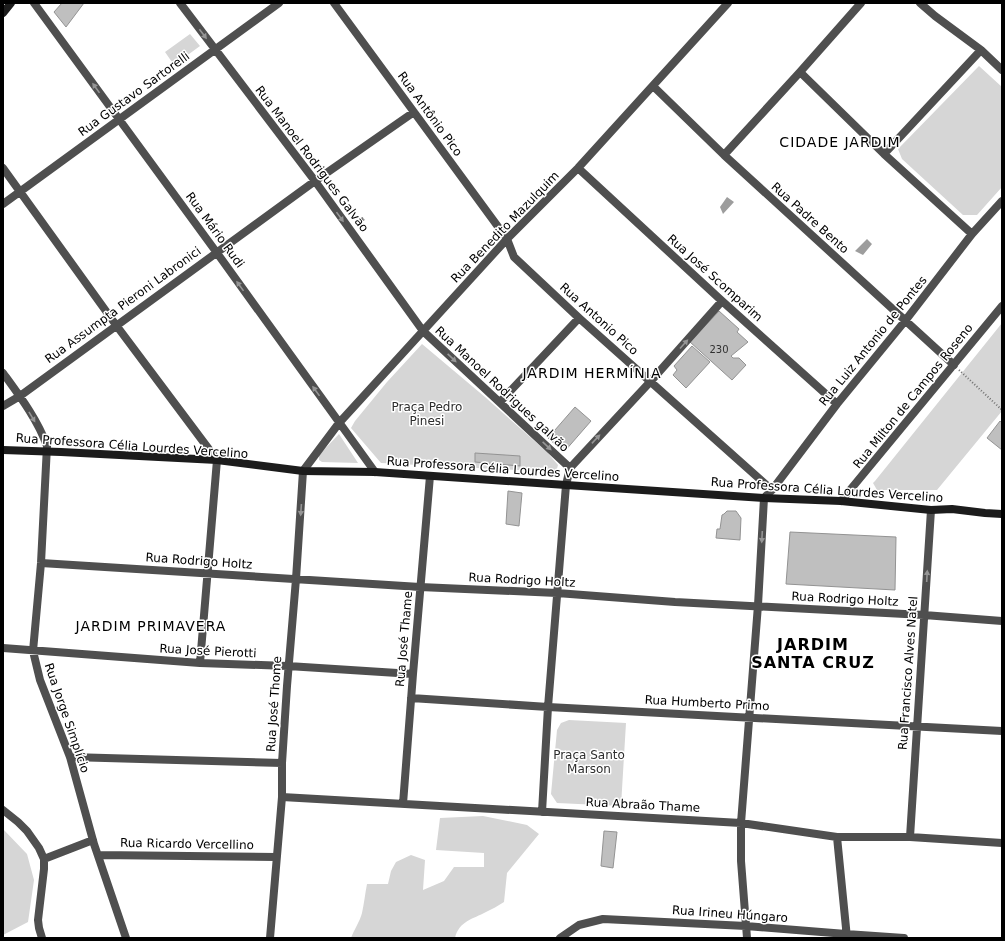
<svg xmlns="http://www.w3.org/2000/svg" width="1005" height="941" font-family="'DejaVu Sans',sans-serif">
<style>
.green{fill:#d6d6d6}
.water{fill:#9d9d9d}
.building{fill:#bfbfbf;stroke:#939393}
.lines{fill:none;stroke-linecap:round;stroke-linejoin:round}
.path{stroke:#717171;stroke-width:2;stroke-dasharray:1 2;stroke-linecap:butt}
.minor{stroke:#4f4f4f;stroke-width:8}
.secondary{stroke:#1c1c1c;stroke-width:8}
.oneway{fill:#959595}
.labels{text-anchor:middle;stroke-width:3;stroke-linejoin:round;paint-order:stroke}
.number-label{font-size:10px;fill:#303030}
.street-label{font-size:12px;fill:#000;stroke:#fff}
.park-label{font-size:12px;fill:#2d2d2d;stroke:#fff}
.quarter-label{font-size:14px;letter-spacing:1px;fill:#000;stroke:#fff}
.district-label{font-size:16px;font-weight:bold;letter-spacing:1px;fill:#000;stroke:#fff}
</style>
<rect width="100%" height="100%" fill="#fff"/>
<path class="green" d="M190,34l10,12 -26,19 -9,-13z
M979,66l23,21v100l-25,28h-14l-61,-56 -4,-10z
M1002,323v88l-65,79h-60l-4,-7 2,-2z
M422,344l63,53 62,55 11,13 -2,7 -175,-9 -30,-35 4,-7 32,-39z
M339,434l19,29 -36,-1 -3,-2v-5z
M569,720l57,3 -5,83 -64,-3 -6,-9 6,-64 4,-7z
M483,816l44,9 12,9 -32,39 -3,29c-6,4 -12,7 -18,10 -13,7 -27,9 -31,26h-104c3,-8 9,-17 11,-25 2,-9 3,-19 5,-29h21l3,-13 5,-9 15,-7 14,5 -2,30 21,-9 10,-14h30v-14l-48,-3 4,-32z
M3,829l24,25 7,26 -6,42 -25,13z"/>
<path class="water" d="M727,197l7,5 -11,12 -3,-7z
M867,239l5,5 -9,11 -8,-4z"/>
<path class="building" d="M62,3h22l-18,24 -12,-15z
M719,311l20,18 -2,3 11,10 -17,14 2,2h6l7,7 -14,15 -42,-38z
M692,346l18,16 -24,26 -13,-13 4,-5 -3,-4z
M575,407l16,14 -27,31 -16,-14z
M1000,421l2,2v27l-15,-12z
M475,453l45,3v10l-45,-4z
M508,491l14,2 -3,33 -13,-2z
M727,511h9l5,7 -1,22 -24,-2 1,-9h3l2,-14 2,-1z
M790,532l106,5 -1,53 -109,-6z
M604,831l13,1 -4,36 -12,-2z"/>
<g class="lines">
<path class="path" d="M959,370l42,39 1,-2"/>
<path class="minor" d="M34,3l183,250 158,219
M180,3l135,178 108,150 147,137 -4,17 -18,222 -6,105
M334,3l173,236 7,18 65,61 193,172
M920,3l15,13 46,34 21,20
M800,72l84,82 88,80
M653,86l71,69 230,210
M884,154l97,-104
M724,155l76,-83 61,-69
M3,168l113,157 101,135 -17,203
M578,168l144,133 115,103
M3,204l276,-201
M3,373c16,22 35,47 44,73l-6,117 -8,88 7,29 30,77 24,87 32,94
M500,402l79,-84
M3,406l17,-10 295,-215 99,-69
M570,468l80,-86 72,-81
M841,501l161,-195
M41,563l379,24 137,6 118,9 249,13 78,6
M3,648l197,15 88,3 125,8
M411,698l137,9 454,24
M70,757l212,6
M282,797l459,26 96,14h73l92,6
M403,804l10,-130 17,-198
M3,810l15,12 9,9 12,17 5,11v10l-6,51 1,8 3,10
M837,837l10,101
M910,837l21,-327
M98,855l178,2
M44,859l49,-19
M270,938l12,-141v-34l5,-77 9,-107 7,-108 36,-48 168,-184 71,-71 150,-165
M560,938l19,-13 24,-6 143,7 100,8 58,4
M747,938l-6,-77v-38l17,-218 6,-107 8,-8 65,-86 68,-83 67,-87 30,-33"/>
<path class="secondary" d="M3,13l8,-10
M3,450l58,2 156,8 86,11 72,1 191,13 198,13 77,3 90,9 21,-1 33,4 17,1"/>
</g>
<defs><path id="oneway-solid" d="M-6-.8H1V-3.2L6.5 0L1 3.2V.8H-6Z"/></defs>
<g class="oneway">
<use href="#oneway-solid" transform="translate(203 34) rotate(53)"/>
<use href="#oneway-solid" transform="translate(96 88) rotate(-126)"/>
<use href="#oneway-solid" transform="translate(340 217) rotate(54)"/>
<use href="#oneway-solid" transform="translate(240 286) rotate(-126)"/>
<use href="#oneway-solid" transform="translate(684 344) rotate(-48)"/>
<use href="#oneway-solid" transform="translate(452 358) rotate(43)"/>
<use href="#oneway-solid" transform="translate(316 391) rotate(-126)"/>
<use href="#oneway-solid" transform="translate(32 417) rotate(59)"/>
<use href="#oneway-solid" transform="translate(596 439) rotate(-47)"/>
<use href="#oneway-solid" transform="translate(547 446) rotate(43)"/>
<use href="#oneway-solid" transform="translate(301 510) rotate(94)"/>
<use href="#oneway-solid" transform="translate(762 537) rotate(93)"/>
<use href="#oneway-solid" transform="translate(927 576) rotate(-87)"/>
</g>
<g class="labels">
<g class="number-label">
<text x="719" y="353">230</text>
</g>
<g class="street-label">
<text transform="translate(134 94) rotate(-36)" y="4">Rua Gustavo Sartorelli</text>
<text transform="translate(430 114) rotate(54)" y="4">Rua Antônio Pico</text>
<text transform="translate(312 159) rotate(53)" y="4">Rua Manoel Rodrigues Galvão</text>
<text transform="translate(810 218) rotate(42)" y="4">Rua Padre Bento</text>
<text transform="translate(505 227) rotate(-46)" y="4">Rua Benedito Mazulquim</text>
<text transform="translate(215 230) rotate(54)" y="4">Rua Mário Rudi</text>
<text transform="translate(715 278) rotate(42)" y="4">Rua José Scomparim</text>
<text transform="translate(123 305) rotate(-36)" y="4">Rua Assumpta Pieroni Labronici</text>
<text transform="translate(599 319) rotate(42)" y="4">Rua Antonio Pico</text>
<text transform="translate(873 341) rotate(-51)" y="4">Rua Luiz Antonio de Pontes</text>
<text transform="translate(502 389) rotate(43)" y="4">Rua Manoel Rodrigues galvão</text>
<text transform="translate(913 396) rotate(-51)" y="4">Rua Milton de Campos Roseno</text>
<text transform="translate(132 446) rotate(4)" y="4">Rua Professora Célia Lourdes Vercelino</text>
<text transform="translate(503 469) rotate(4)" y="4">Rua Professora Célia Lourdes Vercelino</text>
<text transform="translate(827 490) rotate(4)" y="4">Rua Professora Célia Lourdes Vercelino</text>
<text transform="translate(199 561) rotate(4)" y="4">Rua Rodrigo Holtz</text>
<text transform="translate(522 580) rotate(3)" y="4">Rua Rodrigo Holtz</text>
<text transform="translate(845 599) rotate(3)" y="4">Rua Rodrigo Holtz</text>
<text transform="translate(404 639) rotate(-85)" y="4">Rua José Thame</text>
<text transform="translate(208 651) rotate(3)" y="4">Rua José Pierotti</text>
<text transform="translate(908 673) rotate(-86)" y="4">Rua Francisco Alves Natel</text>
<text transform="translate(707 703) rotate(3)" y="4">Rua Humberto Primo</text>
<text transform="translate(274 704) rotate(-86)" y="4">Rua José Thome</text>
<text transform="translate(67 718) rotate(71)" y="4">Rua Jorge Simplício</text>
<text transform="translate(643 805) rotate(3)" y="4">Rua Abraão Thame</text>
<text transform="translate(187 844) rotate(1)" y="4">Rua Ricardo Vercellino</text>
<text transform="translate(730 914) rotate(4)" y="4">Rua Irineu Húngaro</text>
</g>
<g class="park-label">
<text x="427" y="411">Praça Pedro<tspan x="427" dy="14">Pinesi</tspan></text>
<text x="589" y="759">Praça Santo<tspan x="589" dy="14">Marson</tspan></text>
</g>
<g class="quarter-label">
<text x="840" y="147">CIDADE JARDIM</text>
<text x="592" y="378">JARDIM HERMÍNIA</text>
<text x="151" y="631">JARDIM PRIMAVERA</text>
</g>
<g class="district-label">
<text x="813" y="650">JARDIM<tspan x="813" dy="18">SANTA CRUZ</tspan></text>
</g>
</g>
<rect width="1005" height="941" fill="none" stroke="#000000" stroke-width="8"/>
</svg>
